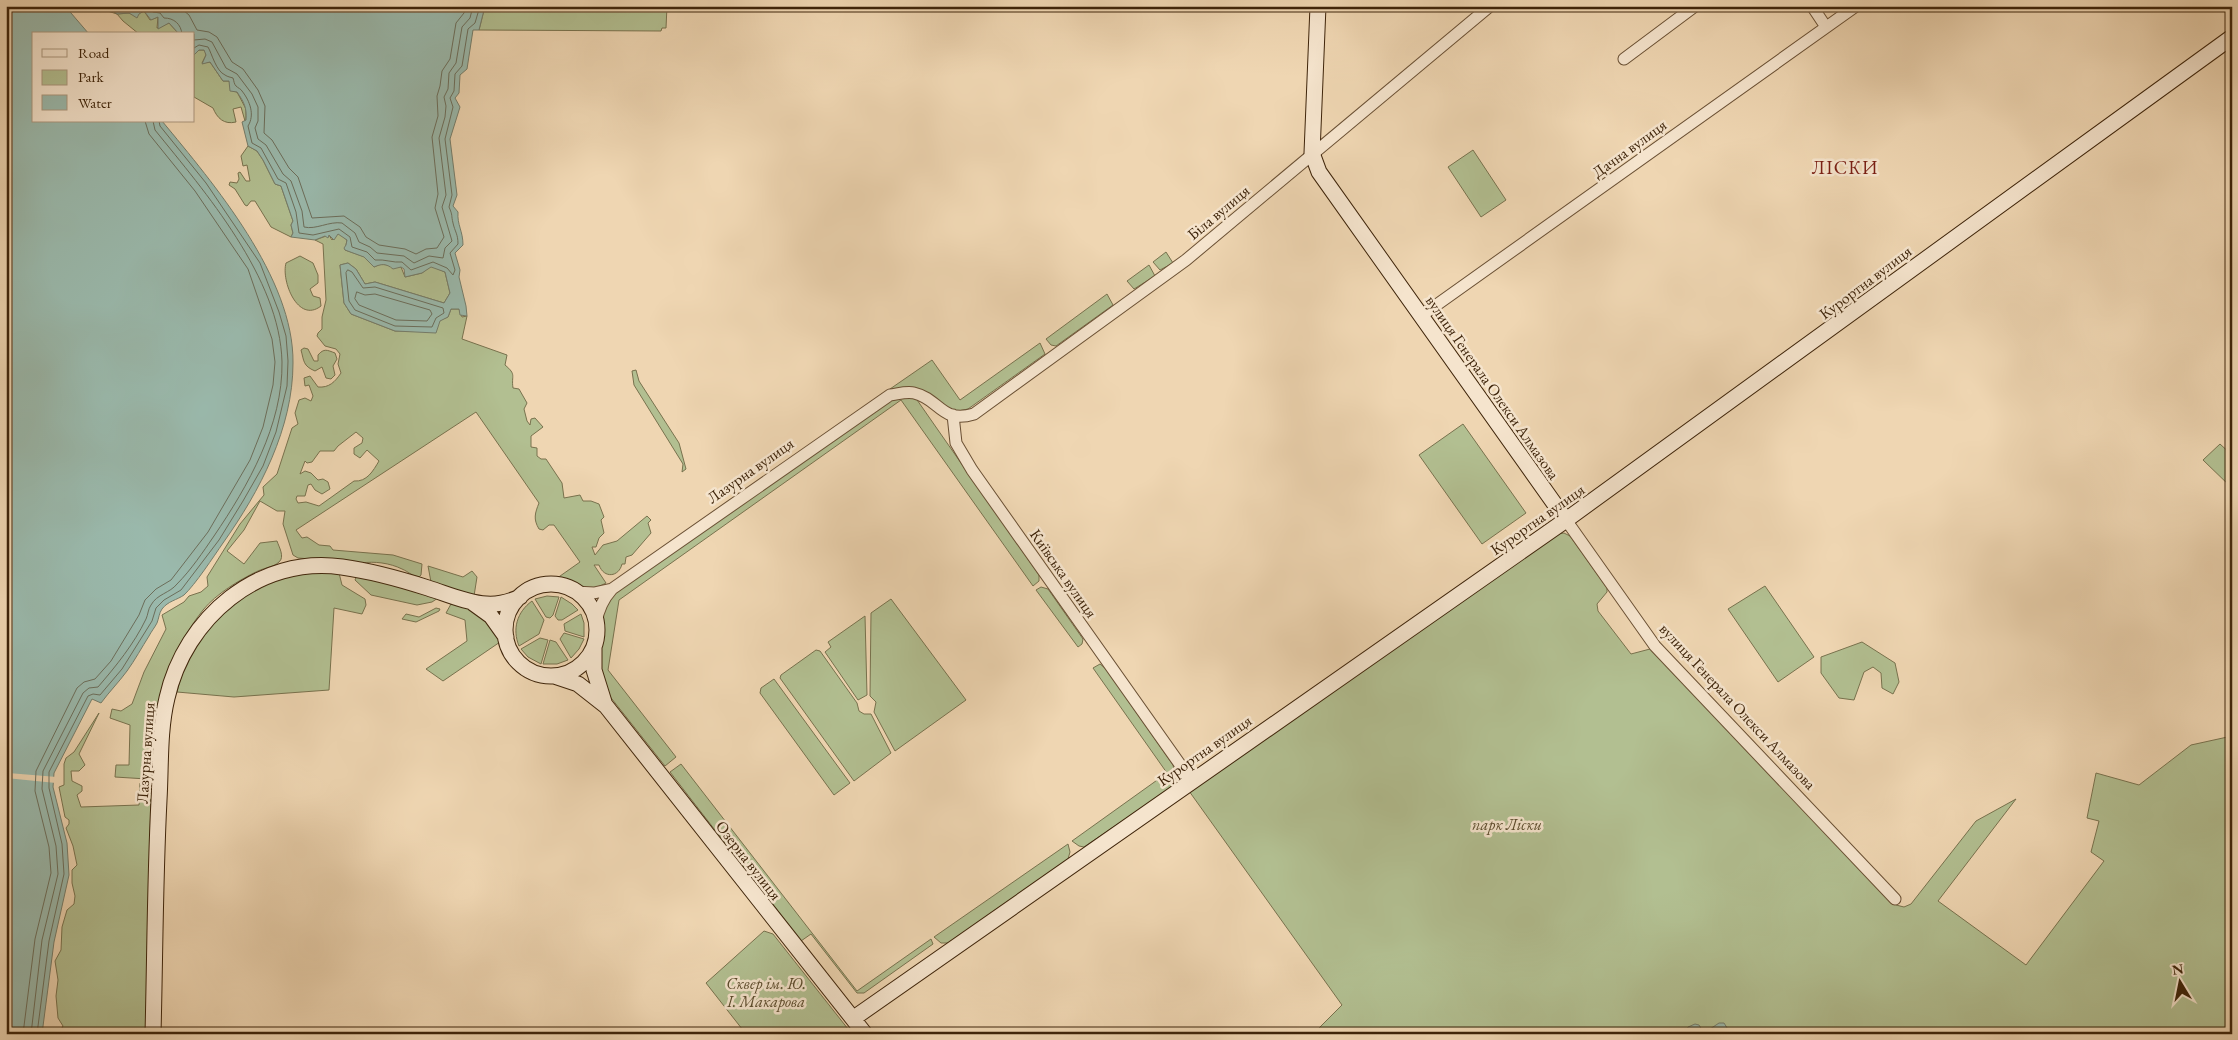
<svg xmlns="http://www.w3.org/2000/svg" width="2238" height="1040" font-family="'EB Garamond',serif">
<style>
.green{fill:#b2bf91;stroke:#78724e;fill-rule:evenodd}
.water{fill:#9ab9ac;stroke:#757d6b}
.pier{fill:#efd6b2}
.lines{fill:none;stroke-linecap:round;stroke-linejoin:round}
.shore{stroke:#6c6e5b;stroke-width:1}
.street-casing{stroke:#6a5034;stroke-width:13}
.secondary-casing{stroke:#3e240a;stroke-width:17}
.street{stroke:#f5e4cd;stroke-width:11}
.secondary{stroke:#f5e4cd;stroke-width:15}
.labels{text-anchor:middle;stroke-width:5;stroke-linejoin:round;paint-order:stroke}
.street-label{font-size:16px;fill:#3e240a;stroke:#f5e4cd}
.park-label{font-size:16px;font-style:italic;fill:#5b4b2c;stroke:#f5e4cd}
.quarter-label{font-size:19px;letter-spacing:1px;fill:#7a1f14;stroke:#f5e4cd}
</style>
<rect width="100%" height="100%" fill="#efd6b2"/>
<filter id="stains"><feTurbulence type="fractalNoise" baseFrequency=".004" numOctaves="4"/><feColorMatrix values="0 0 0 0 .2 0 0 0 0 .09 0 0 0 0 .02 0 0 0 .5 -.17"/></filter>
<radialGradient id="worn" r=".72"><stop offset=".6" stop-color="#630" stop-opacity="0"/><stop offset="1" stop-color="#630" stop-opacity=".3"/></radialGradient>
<path class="green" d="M92,6h14l11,8 12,-1 5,2 10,-4 6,9 8,-3 -1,11 12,-5 10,11h-40l-16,-13 -6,-7z
M485,6h182l-1,22h-4l-1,3 -182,-1z
M199,50h6l1,5 -4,8 8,-1 13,19h6l4,10 4,1 9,17v11l-1,1 -4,-14 -8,2 3,13c-12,3 -19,-4 -23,-14l-19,-11v-42z
M248,146l9,5 6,9 12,24 6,2 12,35 -2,4 2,8 -2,4 -20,-10 -16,-26h-4l-4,5 -2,-1 -10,-16 -6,-4 1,-3 7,1 2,-4 -1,-6 2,-1 6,9h4l-3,-16 -4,1 -2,-10z
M1473,150l33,50 -25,17 -33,-50z
M338,233l9,7 -2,10 20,7 9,10 7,-3 20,3 4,10 17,-4 9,-7 14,6 5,21 -6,10 -69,-21 -10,2 -9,-15 -8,-6 -8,2 4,38 7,11 44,17h18l35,-14 3,-8h8l3,8 5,-1 -5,23 45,16 -2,10c12,10 6,10 8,23l6,1 8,14 -3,6 3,12 3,4 1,-6 4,-1 8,9 -12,9v11l6,1v8l4,3h5l16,24 2,15 16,-3 3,6h8l8,3 5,13 -3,3 3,13 -5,5 -3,9h-4l3,8 8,-10 14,-4 30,-25 4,4 -3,3 3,10 -19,22 -6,2 -1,7h-3c-3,13 -18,15 -23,1h-5l12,18c-24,13 -29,0 -53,-2l27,-19 -26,-37h-5l-6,5 -4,-1c-6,-10 -4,-16 0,-26l-63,-91 -180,118 6,8 5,-1 12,8 11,1 3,4 60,5 29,9 -1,11 -2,2c-9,-2 -10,-5 -17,-8 -12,-6 -28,-8 -40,-6l-64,-5 -5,-3 -10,-31 2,-13h-8l-17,-10 -16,29 -17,21 17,13 16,-21 17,-2c2,6 8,16 2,21 -5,5 -15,6 -21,9 -19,9 -42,23 -55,39 -28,36 -44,73 -48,118 -1,15 3,35 -3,49l-5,2 -32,-2 1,-12h13l1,-40 -20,-7 2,-9 9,2 11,-7 12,-32 22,-43 -4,-14 22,-13 5,-6 12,-4 7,-6 -1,-9 33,-53 24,-29 -1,-8 14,-13 15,-46 6,-4 -3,-11 4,-13 6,-2 6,3 2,-5 -4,-11 -4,1 -1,-8 6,-2 8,11c11,1 17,-5 23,-14l-3,-9 2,-10 -4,-5 -11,-3 -8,-10 1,-3 4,-4v-12l4,-17 -3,-56 -8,-4 14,-5 3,5zM356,432l7,6 -1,5 -8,5v6l6,4 7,-8 12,11c-6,10 -12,21 -25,20l-35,25 -13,-4 -8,1 -2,-4 1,-3h8l3,-11 3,-1 4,6 7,4 8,-5 -2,-7 -5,-3 -5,1 -7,-7 -6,-2 -5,3 5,-13 2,2 5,-1 8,-11h14l4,-5z
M1166,252l7,11 -13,7 -7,-8z
M300,256l13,7 5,12v8l-8,6 3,7 7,2 1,8c-23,18 -40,-25 -35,-43z
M1149,265l6,11 -21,13 -7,-8z
M1107,294l6,11 -57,41 -5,-1 -5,-6z
M1040,343l5,11 -77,55 -15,3 -37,-23h-26l42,-29 28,40z
M304,348l4,1 6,12h4v-6c6,-7 9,-5 17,-2l2,6 -4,7 2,9 -4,4 -5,-1 -4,-11 -7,4c-12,-5 -11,-10 -14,-21z
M636,370l3,11 40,62 7,26 -4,3 1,-8 -49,-79 -2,-14z
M894,397h21l124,178v6l-6,5 -132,-186 -282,200 -11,70 68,87 -11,9 -57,-72 -7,-13 -3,-34 6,-37 10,-17z
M1463,424l63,89 -44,31 -63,-89z
M2220,444l12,11v33l-29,-28z
M1564,533l6,3 37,52v4l-10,12 1,7 33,43 19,-5 246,256 8,2 7,-3 65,-83 40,-22 -78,102 88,64 78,-104 -13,-9 8,-31 -12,-3 9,-45 43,12 52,-40 41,-9v298h-919l29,-29 -153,-214 369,-257z
M428,566l35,11 9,-6 5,6 -3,19 -43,-14z
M309,572l30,1 3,12 23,14 1,6 -4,9 -28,-6 -5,82 -95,7 -57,-5c10,-48 49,-92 94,-111 12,-5 26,-6 38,-9z
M357,575l81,23 -6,4 -15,3 -46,-10 -16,-15z
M1765,586l49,71 -36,25 -50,-73z
M1041,587l7,2 35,50 -1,5 -4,3 -42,-57z
M547,596l12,1 -6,18 -3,3 -4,-1 -11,-18z
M561,597l11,7 6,6 -16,10h-4l-3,-4z
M891,599l75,101 -71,51 -21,-39 2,-10 -6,-6 1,-83z
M532,601l12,19 -5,14 -20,12c-7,-17 -2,-34 13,-45z
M451,604c20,-1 45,21 49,38l-57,39 -17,-12 41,-28 -2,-21 -19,-7z
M436,608l4,1 -1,2 -23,11 -14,-3 4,-5 13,3z
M581,614l3,9v14l-19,-6 -1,-7z
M865,616l2,79 -9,5 -33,-48 6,-5 -3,-5z
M564,633l20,6 -5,10 -8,9 -11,-19z
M540,638l8,2 -7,24 -13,-7 -7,-8z
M550,640l6,2 12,18 -11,4h-14z
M1862,642l33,21 4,19 -6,12 -11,-6 -1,-15 -8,-6 -9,5 -10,28 -15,-2 -18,-25v-16z
M816,650l4,1 37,52 2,8 5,3h7l20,39 -37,28 -74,-103 1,-3z
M1100,664l6,5 67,96 3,12 -5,11 -87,59 -5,-1 -7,-5 95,-68 -74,-105z
M774,679l76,104 -16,12 -74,-102 1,-5z
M99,713l-20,41 6,11 -6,6h-8l1,10 10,5v5l-5,4 4,12 58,-2 1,-22 11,3 -4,248h-94l2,-2 4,1 4,-7 -5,-8 -2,-22 2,-16 -3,-19 6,-11 1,-23 5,-17 7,-6 1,-8 -3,-13v-13l5,-5 -4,-19 -7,-18 3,-4v-4l-4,-3 -6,-30 5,-2v-21l2,-6 8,-6z
M681,764l176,227 74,-52 2,5 -69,49h-7l-46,-59 -10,7 -131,-169z
M1068,844l2,8 -2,7 -120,84h-7l-7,-6z
M764,931l9,3 79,100h-106l-40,-51z"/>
<path class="water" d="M6,6h59l24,28h-55v87h128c52,63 132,157 131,242 0,65 -33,128 -70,180 -9,13 -28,42 -39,52 -7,5 -16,6 -22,14 -3,4 -3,9 -5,14 -2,4 -6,9 -8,13 -7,11 -14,24 -22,35 -8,11 -18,21 -26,32l-9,-4 -38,74 -1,14 14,56 2,32 -15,67 -12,92h-36z
M106,6h379l-6,24h-6l-6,39 -7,6 -1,18 -4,5 5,9 -10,32 7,56 -4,11 5,6c-1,13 5,19 5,33l-8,8 5,17 -1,7 7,29 1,10 -7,-1 -1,-6h-8l-3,8 -8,4 -4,12 -41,-2 -44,-17 -7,-11 -4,-38 8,-2 8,6 9,15 10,-2 69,21 6,-10 -5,-21 -14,-5 -9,6 -17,4 -1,-8 -3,-2 -8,2c-7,-6 -12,-5 -19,-2l-10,-10 -19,-7 -1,-2 2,-3 1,-5 -9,-6 -4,6 -5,-5 -1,3 -3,-2 -10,4 -24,-3 2,-4 -2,-8 2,-4 -12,-35 -6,-2 -12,-24 -6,-9 -9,-5 -6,-24 4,-2c1,-12 -2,-18 -9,-28l-7,-1 -1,-10h-6l-13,-19 -8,2 4,-9 -2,-5h-5l-5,5v-21h-15l-10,-11 -11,6v-12l-7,3 -7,-9 -5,3 -2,4 -8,-5 -12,1z
M1719,1023h5l5,8 8,3h-52l3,-7 7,-3 4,1 5,8z"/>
<path class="pier" d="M6,770l2,3 49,4 -1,6 -50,-5z"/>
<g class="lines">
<path class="shore" d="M115,6c9,6 21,1 31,1l7,5 7,1 4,5c10,0 17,6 18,16
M178,6l11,9 8,15 12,2 8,5 15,25 11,7 15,21 7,16 -1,27 8,7 17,28 9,9 14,41 32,-2 16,11 6,10 13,8 26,4 11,5 10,-5 11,-1 7,-11 -9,-29 3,-14 -6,-57 6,-21 -1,-20 3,-10 2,-15 8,-12 6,-36 8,-10 2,-7
M194,40l11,-1 7,3 14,26 11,6 15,20 6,13v14l-3,7 3,11 8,6 17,29 8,7 11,30 2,16c12,3 25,-6 38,-4l13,10 4,9 11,5 7,6 27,3 10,7 15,-7 14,2 2,-10 7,-7 -10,-34 4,-12 -7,-57 6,-21 1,-11 -2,-9 4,-8 1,-16 7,-10 6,-36 8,-9 3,-12
M194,48l5,-3 9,2c4,7 8,24 17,28 3,2 5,2 8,3 1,3 1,6 3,8 2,2 5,3 6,5 8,10 13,24 6,35l4,17 9,5 17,31 8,4 10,29 3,21 14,2 26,-6 11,8 2,10 15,5 8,8c10,-1 18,3 27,2l9,8 22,-8 14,6 6,7 2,-5 -5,-17 8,-9c0,-10 -3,-12 -5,-21 -2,-8 0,-7 -4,-16l3,-12 -7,-56 8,-32 -3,-9 4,-7 1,-17 7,-8 6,-37 7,-6 5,-17
M348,270l4,2 11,16 12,-1 68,21 1,5 -8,5 -4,9 -37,-1 -40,-16 -6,-9 -3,-28z
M357,292l8,3 10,-1 55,16 2,4 -5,7 -31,-1 -37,-15 -4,-6z
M23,1034l12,-95 16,-66 -2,-26 -14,-56 1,-20 41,-83 7,-6 11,-3 16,-18 28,-46 6,-15 11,-11 15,-9 37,-48 42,-72 13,-33 10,-42 2,-23 -3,-23 -24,-70 -53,-78 -46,-57 -4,-13
M31,1034l11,-94 16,-66 -2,-28 -14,-57 1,-18 40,-78 6,-5 9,-1c18,-21 36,-43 48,-68 2,-4 2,-10 5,-14 6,-11 19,-12 26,-21 14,-14 26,-32 37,-48 34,-50 69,-111 68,-174 -2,-84 -77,-170 -127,-232l-2,-9
M37,1034l12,-93 15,-67 -2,-30 -13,-56v-16l39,-76 5,-2 7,1 22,-26 30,-48 4,-13 8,-8 17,-10 38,-50 24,-39 20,-35 13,-34 11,-46 1,-25 -2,-25 -7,-24 -19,-49 -54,-80 -46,-57 -1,-5"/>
<defs>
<path id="street" d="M1812,6l14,21
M1624,59l71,-53
M1421,316l435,-310
M953,415l3,28 16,27 219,310
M1566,520l89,126 240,253
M575,592l19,1 18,-4
M596,623c2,-13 7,-24 16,-34l278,-194c8,-1 17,-4 24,-2 26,6 27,31 60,21l212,-154 304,-254"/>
<path id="secondary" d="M1318,6l-6,147 7,19 247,348
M505 630a46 46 0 1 1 92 0a46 46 0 1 1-92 0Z
M473,603l18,13 15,21
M594,647v23l10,32
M554,676l24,8 28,22 259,328
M854,1018l712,-498 666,-483
M153,1034c2,-78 2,-156 6,-234 2,-33 0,-69 8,-102 18,-80 92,-143 175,-131 29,4 58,12 86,21 19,6 39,15 58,16 12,1 23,-2 34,-7"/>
</defs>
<use href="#street" class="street-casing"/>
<use href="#secondary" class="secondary-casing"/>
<use href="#street" class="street"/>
<use href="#secondary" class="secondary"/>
</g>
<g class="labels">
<g class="street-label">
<text transform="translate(1629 148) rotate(-36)" y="6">Дачна вулиця</text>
<text transform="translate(1218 212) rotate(-40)" y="6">Біла вулиця</text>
<text transform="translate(1865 282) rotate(-37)" y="6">Курортна вулиця</text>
<text transform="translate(1493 387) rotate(55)" y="6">вулиця Генерала Олекси Алмазова</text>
<text transform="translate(750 470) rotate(-35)" y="6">Лазурна вулиця</text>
<text transform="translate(1537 519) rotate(-35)" y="6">Курортна вулиця</text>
<text transform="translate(1064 573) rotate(55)" y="6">Київська вулиця</text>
<text transform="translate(1738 706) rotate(47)" y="6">вулиця Генерала Олекси Алмазова</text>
<text transform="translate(1204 750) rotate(-35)" y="6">Курортна вулиця</text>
<text transform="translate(145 753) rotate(-86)" y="6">Лазурна вулиця</text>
<text transform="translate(749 860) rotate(52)" y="6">Озерна вулиця</text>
</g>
<g class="park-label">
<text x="1507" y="830">парк Ліски</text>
<text x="766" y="989">Сквер ім. Ю.<tspan x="766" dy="18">І. Макарова</tspan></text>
</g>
<g class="quarter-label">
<text x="1845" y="174">ЛІСКИ</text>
</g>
</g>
<rect width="2238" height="1040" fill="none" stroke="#efd6b2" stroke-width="25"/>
<rect x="8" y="8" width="2223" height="1025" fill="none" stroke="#3e240a" stroke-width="2.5"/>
<rect x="12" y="12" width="2213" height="1015" fill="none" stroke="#3e240a"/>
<rect x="32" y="32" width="162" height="90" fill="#f5e4cd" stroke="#ac977f"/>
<rect x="42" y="49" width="25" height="8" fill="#f5e4cd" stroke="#ac977f"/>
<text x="78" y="58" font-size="15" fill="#3e240a">Road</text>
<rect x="42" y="70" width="25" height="15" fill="#b2bf91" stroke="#ac977f"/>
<text x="78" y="82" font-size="15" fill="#3e240a">Park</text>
<rect x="42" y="95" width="25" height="15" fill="#9ab9ac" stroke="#ac977f"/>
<text x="78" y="108" font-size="15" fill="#3e240a">Water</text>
<g transform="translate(2180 982) rotate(350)" stroke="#f5e4cd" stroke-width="4" paint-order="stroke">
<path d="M0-4L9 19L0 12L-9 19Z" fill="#3e240a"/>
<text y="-8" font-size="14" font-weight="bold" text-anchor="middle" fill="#3e240a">N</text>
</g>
<rect width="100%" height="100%" filter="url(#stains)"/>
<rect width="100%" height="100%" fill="url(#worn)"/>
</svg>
